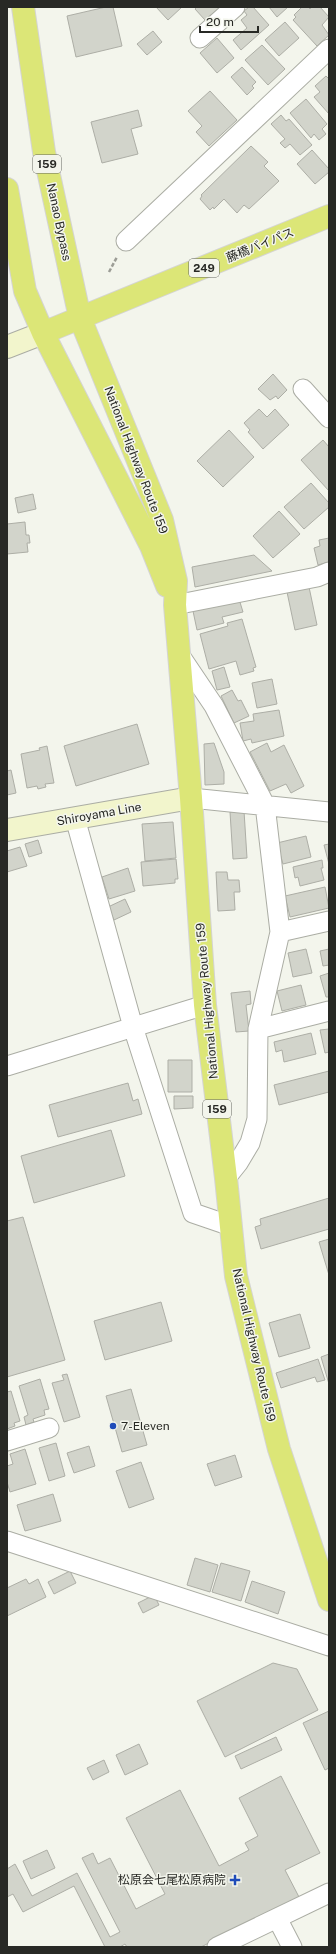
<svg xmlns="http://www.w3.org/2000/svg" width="336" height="1954" font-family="'Public Sans','Noto Sans JP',sans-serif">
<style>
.building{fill:#d2d4cb;stroke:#adaea6}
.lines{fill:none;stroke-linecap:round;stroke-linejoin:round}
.minor-casing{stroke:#abada4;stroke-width:21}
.secondary-casing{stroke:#abada4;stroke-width:24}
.trunk-casing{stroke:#d4d4d3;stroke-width:24}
.path{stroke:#9c9d96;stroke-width:2.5;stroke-dasharray:4 2;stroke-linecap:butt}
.minor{stroke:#fff;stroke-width:19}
.secondary{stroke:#f2f5cc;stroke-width:22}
.trunk{stroke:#dce677;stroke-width:22}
.poi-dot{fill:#1f4bb9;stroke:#f3f5ec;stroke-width:1.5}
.labels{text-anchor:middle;stroke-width:3;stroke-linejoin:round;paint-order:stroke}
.shield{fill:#f3f5ec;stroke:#656661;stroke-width:1}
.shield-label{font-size:11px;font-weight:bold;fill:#282925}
.street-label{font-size:12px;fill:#282925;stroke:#f3f5ec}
.poi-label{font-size:12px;fill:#282925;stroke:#f3f5ec;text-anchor:start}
</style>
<rect width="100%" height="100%" fill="#f3f5ec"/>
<path class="building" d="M106,7h7l9,39 -46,11 -9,-41z
M156,7h26l-14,13z
M197,7h21l1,1 -14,12 -10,-11z
M249,7h4l16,18 -28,25 -8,-10 14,-12 -6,-8 6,-5 -3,-4z
M269,7h19l-11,10z
M302,7h6l2,2 2,-2h8l9,10 -7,8 7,10 -12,11 -24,-26 3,-3 -2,-2z
M285,22l14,16 -20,18 -14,-16z
M153,31l9,11 -15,13 -10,-11z
M217,38l17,20 -17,15 -17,-20z
M262,45l23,24 -17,16 -23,-25z
M242,67l14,15 -4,4 2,2 -7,7 -16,-18z
M326,76l3,3v35l-15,-17 6,-5 -5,-6z
M210,91l27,29 -28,26 -13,-14 6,-6 -14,-15z
M306,99l21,25 -5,5 4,5 -7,6 -5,-6 -3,4 -21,-25z
M138,110l4,16 -11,3 7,25 -36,9 -11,-41z
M281,115l5,6 3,-2 23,26 -12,10 -10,-11 -5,4 -5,-5 5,-4 -14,-15z
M251,146l17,16 -4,4 15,15 -30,28 -5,-4 -7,8 -13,-14 -10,10 -1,-2 -3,3 -10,-11 2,-3 -1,-1z
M312,150l17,19v3l-14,12 -18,-20z
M273,374l14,16 -9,9 -2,-3 -6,4 -12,-11z
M259,409l8,8 8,-8 14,16 -26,24 -15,-17 2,-2 -6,-7z
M229,430l25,27 -31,30 -26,-26z
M323,440l6,7v44l-28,-31z
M311,483l18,20v4l-25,22 -20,-22z
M33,494l3,15 -18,4 -3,-15z
M279,511l21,23 -27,24 -20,-22z
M25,522l1,13h3l1,8h-3l1,9 -21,2v-30z
M329,538v24l-11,3 -4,-17 6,-2 -1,-6z
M254,555l18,16 -77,16 -3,-20z
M309,587l8,38 -22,5 -8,-38z
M239,599l4,13 -21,5 2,6 -27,7 -4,-19z
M242,619l14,48 -3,1 1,3 -14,4 -4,-14 -27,8 -9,-35 28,-8 -1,-3z
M224,667l6,20 -13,3 -5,-19z
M272,679l5,25 -20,4 -5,-25z
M232,690l6,11 3,-1 8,16 -15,7 -13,-27z
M279,710l5,26 -32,7 -1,-4 -8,2 -3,-18 14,-2 -1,-7z
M137,724l12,40 -73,22 -12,-40z
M214,743l10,29v12l-19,1 -1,-41z
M267,743l4,9 13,-7 20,41 -13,7 -5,-9 -16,7 -20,-39z
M47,746l7,37 -9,1 1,3 -8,2 -1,-3 -10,2 -6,-34 19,-4 -1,-2z
M11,770l5,23 -9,2v-24z
M244,811l3,47 -14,1 -3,-47z
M173,822l3,36 -31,3 -3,-37z
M306,836l5,21 -28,7 -6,-21z
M38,840l4,13 -13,4 -4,-13z
M329,844v20l-5,-19z
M20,847l7,19 -20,6v-21z
M176,859l2,20h-3v4l-32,3 -2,-24z
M322,860l1,8h-2l3,12 -24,6 -2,-9 -3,1 -2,-11z
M128,868l7,23 -26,8 -7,-22z
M216,872h11l1,8h11l1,12h-6l1,18 -17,1z
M325,887l4,21 -39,9 -5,-21z
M125,899l6,13 -17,8 -6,-13z
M306,949l6,24 -19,4 -5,-24z
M329,949v16l-6,1 -3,-15z
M329,973v24h-3l-6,-21z
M301,985l5,20 -24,6 -5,-20z
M250,991l1,13 -5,1 3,26 -13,1 -5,-39z
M329,1029v23l-4,1 -5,-23z
M311,1033l5,21 -32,8 -2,-12 -6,2 -2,-10z
M168,1060h24v32h-24z
M329,1071v21l-50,13 -5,-20z
M128,1083l5,18 5,-2 4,15 -84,23 -9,-32z
M174,1096h19v12l-19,1z
M111,1130l14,46 -91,27 -13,-47z
M329,1198v31l-68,20 -6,-22 6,-2 -1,-6z
M23,1217l42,143 -58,17v-156z
M329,1239v36l-10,-33z
M161,1302l11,39 -67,19 -11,-39z
M300,1314l10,34 -31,9 -10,-34z
M329,1354v30l-8,-27z
M318,1359l7,21 -8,2 -2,-5 -34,11 -5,-15z
M67,1374l13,43 -16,5 -12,-39 12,-3 -2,-5z
M40,1379l9,30 -5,1 1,5 -12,4 1,3 -8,3 -2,-8 4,-2 -9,-29z
M131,1389l16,56 -25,7 -16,-56z
M11,1391l9,30 -6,2 1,3 -8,3v-37z
M56,1443l9,33 -16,5 -10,-33z
M89,1446l6,20 -21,7 -7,-20z
M25,1449l11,35 -26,8 -3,-10v-16l6,-2 -3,-10z
M235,1455l7,22 -27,9 -8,-22z
M141,1462l13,37 -25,9 -13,-37z
M53,1494l8,27 -36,10 -8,-26z
M195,1558l23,7 -8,27 -23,-7z
M221,1563l29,8 -9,30 -29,-9z
M70,1571l6,12 -22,11 -6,-12z
M26,1579l3,5 9,-5 8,18 -39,19v-28z
M252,1581l33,11 -7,22 -33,-12z
M154,1595l5,10 -16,8 -5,-10z
M273,1663l24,6 21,41 -93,47 -28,-56z
M329,1711v57l-4,2 -22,-47z
M276,1737l6,13 -41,19 -6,-13z
M139,1744l9,20 -23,11 -9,-20z
M104,1760l5,12 -16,8 -6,-12z
M281,1776l39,77 -35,17 14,27 -98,50h-74l-2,-3 -5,3h-15l-31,-61 -51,26 -10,-18 -6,3v-28l8,-5 17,32 45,-23 33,64 10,-5 -38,-74 11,-5 5,11 12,-6 26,51 29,-15 -39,-76 54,-28 39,76 30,-16 -4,-7 13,-7 -19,-38z
M47,1850l8,18 -24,11 -8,-18z"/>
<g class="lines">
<defs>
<path id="minor" d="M200,38l35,-31
M126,241l203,-192
M303,389l26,29
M175,605l142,-28 12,-5
M179,654l35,52 51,99 15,127 -22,97 -1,90 -7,24 -12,20 -12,15
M191,798l138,14
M75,818l58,209 60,186 38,13
M280,932l49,-11
M258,1029l71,-18
M7,1066l198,-61
M7,1441l42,-13
M7,1541l322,105
M277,1918l15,29
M217,1947l112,-54"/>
<path id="secondary" d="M7,347l36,-14
M7,830l184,-32"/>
<path id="trunk" d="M23,7l21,145 36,166 82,202 14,61 -1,24 16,193 14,207 21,173 10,98 43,173 50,151
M7,189l18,102 18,42 108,213 16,40
M43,333l286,-117"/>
</defs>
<use href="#minor" class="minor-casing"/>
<use href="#secondary" class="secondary-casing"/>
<use href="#trunk" class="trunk-casing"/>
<path class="path" d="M109,272l8,-15"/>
<use href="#minor" class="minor"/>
<use href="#secondary" class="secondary"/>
<use href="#trunk" class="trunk"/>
</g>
<g class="poi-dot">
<circle cx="113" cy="1426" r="4"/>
<path d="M233 1874h4v4h4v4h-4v4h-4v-4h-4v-4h4z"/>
</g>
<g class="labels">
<g class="shield">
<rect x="33" y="155" width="28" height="18" rx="3"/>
<rect x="189" y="259" width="30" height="18" rx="3"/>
<rect x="203" y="1100" width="28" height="18" rx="3"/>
</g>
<g class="shield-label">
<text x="47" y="168">159</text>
<text x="204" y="272">249</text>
<text x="217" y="1113">159</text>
</g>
<g class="street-label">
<text transform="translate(59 222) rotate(78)" y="4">Nanao Bypass</text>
<text transform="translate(260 245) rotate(-22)" y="4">藤橋バイパス</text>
<text transform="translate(136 460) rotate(69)" y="4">National Highway Route 159</text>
<text transform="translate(99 814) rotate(-10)" y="4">Shiroyama Line</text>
<text transform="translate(207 1001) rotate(-95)" y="4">National Highway Route 159</text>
<text transform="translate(254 1345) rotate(77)" y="4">National Highway Route 159</text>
</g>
<g class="poi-label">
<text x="121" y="1430">7-Eleven</text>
<text x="226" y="1884" text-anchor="end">松原会七尾松原病院</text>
</g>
</g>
<rect width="336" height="1954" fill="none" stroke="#282925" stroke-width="16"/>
<path d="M200 26v6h58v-6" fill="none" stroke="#282925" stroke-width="2"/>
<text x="206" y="26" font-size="12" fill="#282925" stroke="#f3f5ec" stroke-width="3" paint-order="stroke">20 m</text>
</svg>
